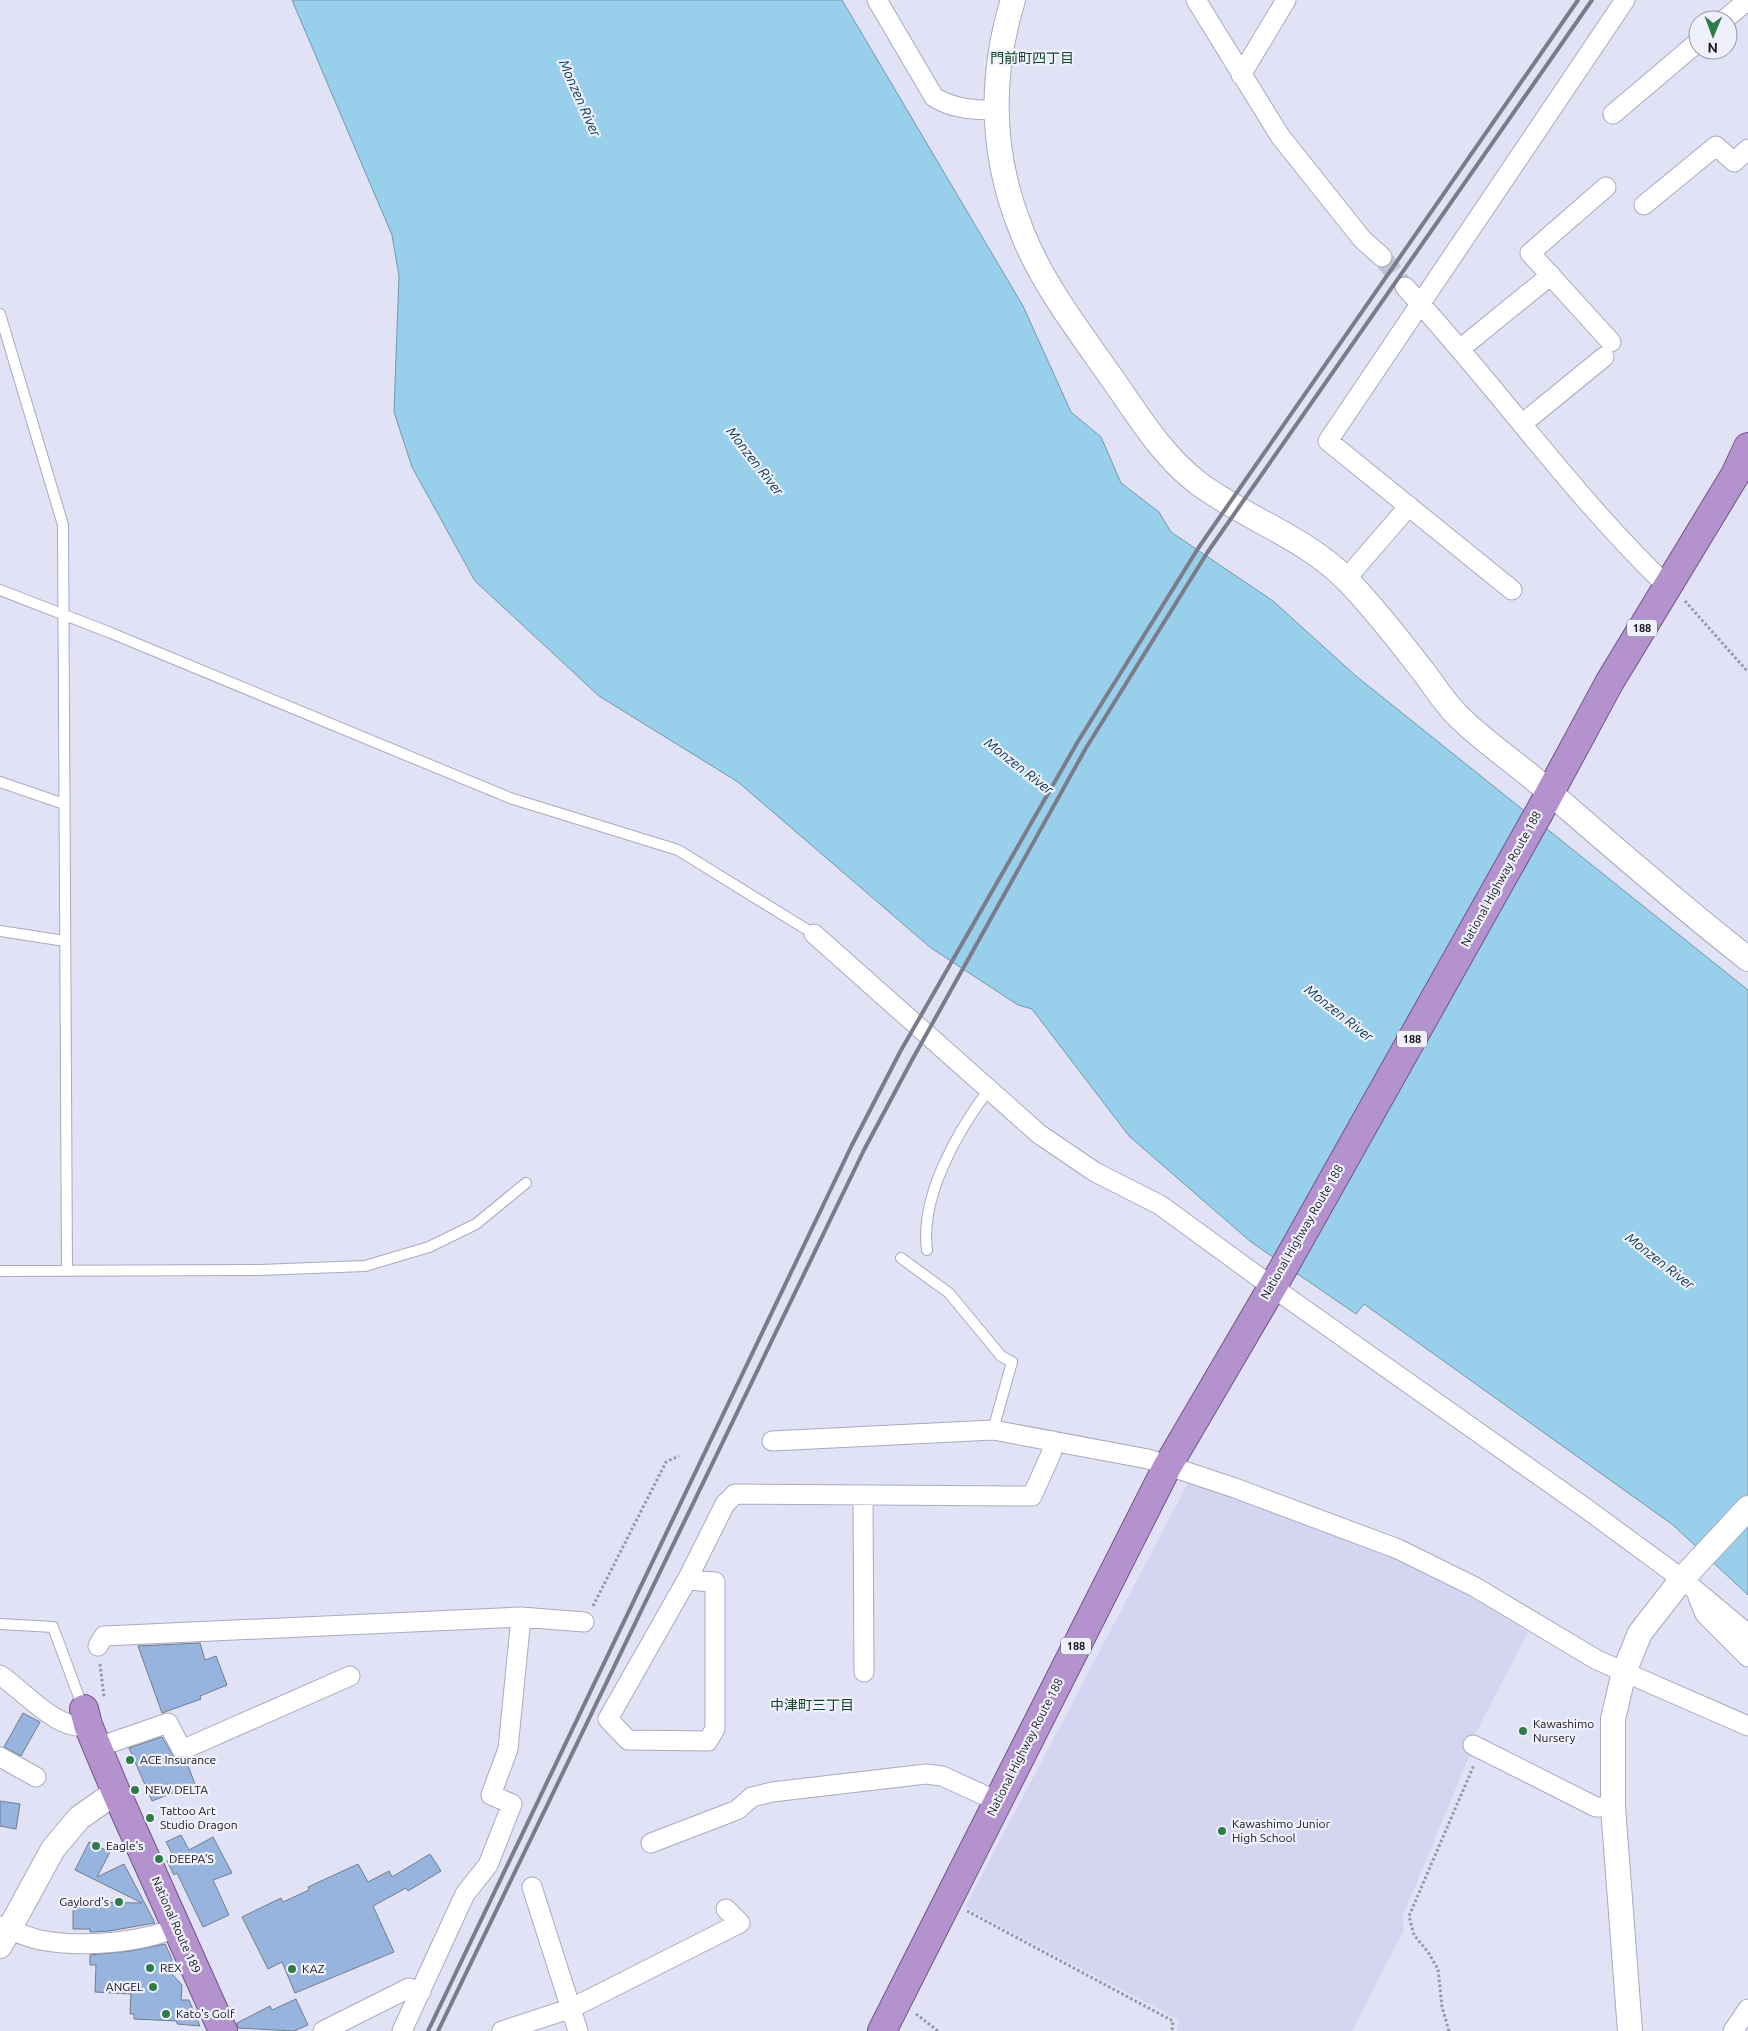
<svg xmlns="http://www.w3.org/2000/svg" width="1748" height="2031" font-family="Ubuntu,'Noto Sans JP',sans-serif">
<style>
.built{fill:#d4d5f1}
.water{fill:#98cfeb;stroke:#7198ad}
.building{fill:#96b4de;stroke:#717c8c}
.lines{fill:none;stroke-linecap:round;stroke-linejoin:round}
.minor-tunnel{stroke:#c3c3d5;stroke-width:19;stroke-dasharray:19 9;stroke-linecap:butt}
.service-casing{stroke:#a9aabe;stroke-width:12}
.minor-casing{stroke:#a9aabe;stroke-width:21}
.tertiary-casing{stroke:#a9aabe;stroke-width:26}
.trunk-casing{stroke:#705488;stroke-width:30}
.path{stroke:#9697a6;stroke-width:3;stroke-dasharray:2.5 2.5;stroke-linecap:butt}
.service{stroke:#fff;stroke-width:10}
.minor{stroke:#fff;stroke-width:19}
.tertiary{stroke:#fff;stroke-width:24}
.trunk{stroke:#b492ce;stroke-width:28}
.rail{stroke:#7b7c89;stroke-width:4}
.poi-dot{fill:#307b4a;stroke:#eff0fc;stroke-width:2}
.labels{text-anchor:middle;stroke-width:4.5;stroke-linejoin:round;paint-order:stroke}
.shield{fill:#eff0fc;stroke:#575760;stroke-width:1}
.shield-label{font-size:11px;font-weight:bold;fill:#16161d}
.street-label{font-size:12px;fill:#16161d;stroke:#eff0fc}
.poi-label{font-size:12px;fill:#16161d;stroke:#eff0fc;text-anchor:start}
.neighbourhood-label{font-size:14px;fill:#124726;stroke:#eff0fc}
.water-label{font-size:14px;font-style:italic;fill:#043549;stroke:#eff0fc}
</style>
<rect width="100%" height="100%" fill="#e1e2f6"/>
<path class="built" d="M1189,1481l198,72 83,44 58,35 -61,118 3,4 -67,162 1,14 -52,101h-175l2,-11 -214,-113z"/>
<path class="water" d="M292,0h550l181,306 48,106 30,25 20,46 38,29 12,20 102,69 83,75 392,314v605l-75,-70 -309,-221 -8,10 -105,-72 -122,-106 -97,-127 -14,-4 -87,-57 -193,-166 -139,-86 -124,-115 -63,-114 -18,-55 5,-136 -7,-41z"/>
<path class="building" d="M200,1643l5,17 11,-4 11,29 -27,11 1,3 -39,14 -24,-67z
M23,1713l17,9 -19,34 -17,-9z
M162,1737l13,22 8,2 1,3 3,-1 8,21 -43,17 -23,-53z
M0,1801l20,3 -4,25 -16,-3z
M181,1835l8,15 24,-13 19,36 -19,7 16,35 -26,12 -26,-54 -3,2 -7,-14 7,-4 -8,-15z
M89,1842l21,10 -13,25 27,-13 31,59 -46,8 -19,1v-3h-17v-27l69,1 -67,-33z
M430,1854l11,17 -33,20 -2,-3 -33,18 21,46 -99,41 -13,-31 -14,7 -26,-52 39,-19 2,4 26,-12 -1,-3 50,-23 10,18 21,-11 3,6z
M165,1944l7,15 -1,14 11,12 -1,15h8l11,26 -23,-2v-3l-43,-2v-5h-4l1,-20 -36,-2 1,-27h-6v-10l40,-4z
M296,1999l12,26 -14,6 -56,-3 -1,-5 33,-17 2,4z"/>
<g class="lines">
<path class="minor-tunnel" d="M1382,257l23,30"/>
<defs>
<path id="service" d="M0,314l63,211 4,744
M0,590l111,43 399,165 168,52 136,84
M0,782l64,22
M0,931l65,10
M927,1250c-7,-54 30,-118 62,-161
M901,1258l48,35 52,63 11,6 -19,68
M0,1271l260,-1 105,-4 64,-19 47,-23 50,-41
M0,1624l53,3 30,81"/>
<path id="minor" d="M877,0l57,97c19,12 39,13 61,13
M1196,0l84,136 82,103 20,18
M1724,20l24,-20
M1241,75l45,-75
M1613,114l85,-72
M1606,187l-76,66 81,89
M1644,205l72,-59 18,16 14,-13
M1405,287c90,97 166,207 262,299
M1460,349l91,-74
M1522,424l82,-67
M1346,579l63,-73
M1512,590l-184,-149 297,-441
M814,934l225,200 56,38 65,33 111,81 313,221 98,72 66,55
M772,1441l221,-11 155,29 87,29 163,61 77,38 122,73 151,66
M863,1496l1,176
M688,1578l10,3 17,1v147l-7,12 -80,-1 -20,-21 80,-141 37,-74 10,-10 297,2 19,-42 2,-13
M1698,1597l7,17 43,43
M521,1617l63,5
M98,1646l6,-10 417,-19 -13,132 -17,46 21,9 -24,61 -23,29 -63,137
M0,1675c23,15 60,59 88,50
M1473,1745l123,62h17
M98,1747l70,-24 14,27 168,-74
M0,1757l36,20
M651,1843l86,-33 15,-13 20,-5 154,-18 16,2 55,25
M532,1887l46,144
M0,1926c13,5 27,11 40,14 41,8 101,3 138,-13
M323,2031l86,-43 12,4
M502,2031l70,-23 168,-85 -14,-14
M1733,2031l15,-22"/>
<path id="tertiary" d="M1013,0c-24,78 -22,156 9,232 20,51 56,98 87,142 27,38 52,81 89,109 48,36 109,55 150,98 29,30 53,62 78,94 10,14 20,29 32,41 27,27 60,48 89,74 66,57 132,115 201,169
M0,1946l53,-97 26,-31 37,-26
M1630,2031l-17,-224v-88l11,-47 16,-39 42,-54 66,-71"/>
<path id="trunk" d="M84,1709l4,16 28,67 107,239
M882,2031l285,-564 117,-200 256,-456 69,-128 126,-208 13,-28"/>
</defs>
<use href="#service" class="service-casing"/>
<use href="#minor" class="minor-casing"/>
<use href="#tertiary" class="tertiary-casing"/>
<use href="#trunk" class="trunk-casing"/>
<path class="path" d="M1685,601l63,71
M593,1606l73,-144 13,-6
M100,1664l4,33
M967,1911l206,110 -1,10
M916,2014l22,17
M1449,2031l-7,-24 -4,-38 -10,-17 -14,-17 -5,-19 65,-151"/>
<use href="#service" class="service"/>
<use href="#minor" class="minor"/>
<use href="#tertiary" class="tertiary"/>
<use href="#trunk" class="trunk"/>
<path class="rail" d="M428,2031l423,-884 49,-95 177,-309 122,-196 379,-547
M438,2031l426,-881 48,-90 174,-312 121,-195 385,-553"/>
</g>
<g class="poi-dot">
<circle cx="1523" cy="1731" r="5"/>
<circle cx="130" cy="1760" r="5"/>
<circle cx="135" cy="1790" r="5"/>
<circle cx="150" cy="1818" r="5"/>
<circle cx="1222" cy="1831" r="5"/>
<circle cx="96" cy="1846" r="5"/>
<circle cx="159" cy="1859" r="5"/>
<circle cx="119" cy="1902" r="5"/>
<circle cx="150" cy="1968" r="5"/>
<circle cx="292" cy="1969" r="5"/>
<circle cx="153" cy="1987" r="5"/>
<circle cx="166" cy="2014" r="5"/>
</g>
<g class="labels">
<g class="shield">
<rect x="1627" y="619.5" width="30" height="17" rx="4"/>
<rect x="1397" y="1030.5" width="30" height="17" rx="4"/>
<rect x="1061" y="1637.5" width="30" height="17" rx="4"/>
</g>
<g class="shield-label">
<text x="1642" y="632">188</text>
<text x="1412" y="1043">188</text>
<text x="1076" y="1650">188</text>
</g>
<g class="street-label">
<text transform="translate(1501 879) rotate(-61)" y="4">National Highway Route 188</text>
<text transform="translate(1302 1232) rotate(-60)" y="4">National Highway Route 188</text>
<text transform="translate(1025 1747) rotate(-63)" y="4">National Highway Route 188</text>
<text transform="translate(176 1925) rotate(66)" y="4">National Route 189</text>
</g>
<g class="poi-label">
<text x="1533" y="1728">Kawashimo<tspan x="1533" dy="14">Nursery</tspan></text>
<text x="140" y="1764">ACE Insurance</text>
<text x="145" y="1794">NEW DELTA</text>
<text x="160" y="1815">Tattoo Art<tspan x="160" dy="14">Studio Dragon</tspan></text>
<text x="1232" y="1828">Kawashimo Junior<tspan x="1232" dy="14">High School</tspan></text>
<text x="106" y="1850">Eagle's</text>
<text x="169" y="1863">DEEPA'S</text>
<text x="109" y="1906" text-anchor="end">Gaylord's</text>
<text x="160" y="1972">REX</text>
<text x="302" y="1973">KAZ</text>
<text x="143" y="1991" text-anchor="end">ANGEL</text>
<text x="176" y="2018">Kato's Golf</text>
</g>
<g class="neighbourhood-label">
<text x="1032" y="63">門前町四丁目</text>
<text x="812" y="1710">中津町三丁目</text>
</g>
<g class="water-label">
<text transform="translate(580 98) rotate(66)" y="5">Monzen River</text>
<text transform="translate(755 461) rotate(52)" y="5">Monzen River</text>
<text transform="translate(1019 766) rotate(38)" y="5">Monzen River</text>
<text transform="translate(1339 1013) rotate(38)" y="5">Monzen River</text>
<text transform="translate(1660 1261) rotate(38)" y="5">Monzen River</text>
</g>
</g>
<g transform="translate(1713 35) rotate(181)"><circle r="24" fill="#eff0fc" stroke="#9899a3"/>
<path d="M0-4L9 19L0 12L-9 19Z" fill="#307b4a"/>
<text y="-8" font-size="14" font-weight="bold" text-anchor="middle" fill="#16161d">N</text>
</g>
</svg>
